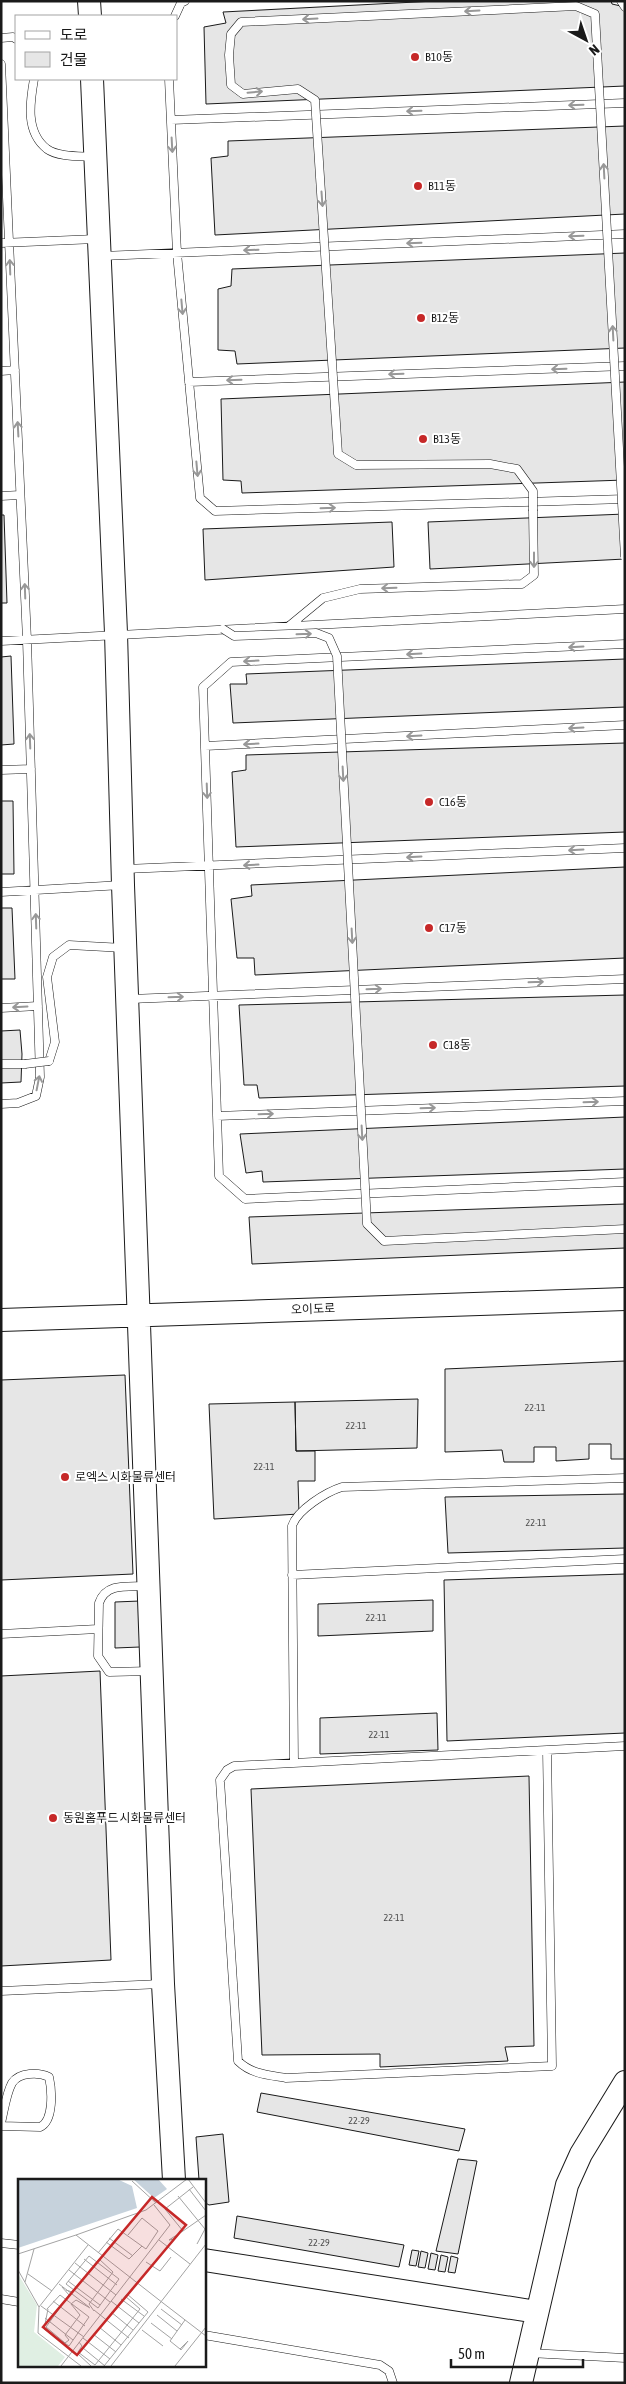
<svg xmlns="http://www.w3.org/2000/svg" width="626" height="2384" font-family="'Asap Condensed','Noto Sans KR',sans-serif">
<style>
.building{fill:#e6e6e6;stroke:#1a1a1a}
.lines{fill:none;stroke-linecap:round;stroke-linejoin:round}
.lane-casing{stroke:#1a1a1a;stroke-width:9}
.secondary-casing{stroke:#1a1a1a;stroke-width:24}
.lane{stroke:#fff;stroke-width:8}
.secondary{stroke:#fff;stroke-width:22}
.lane-bridge-casing{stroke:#1a1a1a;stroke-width:9;stroke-linecap:butt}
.lane-bridge{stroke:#fff;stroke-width:8}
.oneway{stroke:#989898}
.poi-dot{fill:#c62828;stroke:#fff;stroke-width:2}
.labels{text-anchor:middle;stroke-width:4;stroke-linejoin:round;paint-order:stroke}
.number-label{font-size:10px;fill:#4d4d4d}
.poi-label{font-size:12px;fill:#1a1a1a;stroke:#fff;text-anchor:start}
.street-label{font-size:12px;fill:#1a1a1a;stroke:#fff}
.inset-road{fill:none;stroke:#a3a3a3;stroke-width:1}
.view{fill:#c62828;fill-opacity:0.15;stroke:#c62828;stroke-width:2.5}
.inset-edge{fill:none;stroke:#1a1a1a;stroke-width:2.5}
</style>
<rect width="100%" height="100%" fill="#fff"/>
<path class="building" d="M435,1h176l1,3 13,3v79l-419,18 -2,-77 22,-4 -3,-11z
M625,126v88l-410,21 -4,-77 17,-2v-15z
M625,253v95l-388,16 -2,-13 -17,-1v-61l13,-3 1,-17z
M625,382v98l-383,13 -1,-12 -18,-1 -2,-81z
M625,514v45l-195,10 -2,-47z
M1,515h3l3,88h-6z
M392,522l2,45 -189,13 -2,-51z
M11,656l3,88 -13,1v-88z
M625,659v48l-392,16 -3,-39h17l-1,-10z
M625,743v89l-389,15 -4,-75 14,-2v-15z
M1,801h12l1,73h-13z
M625,867v91l-370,17 -1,-17h-17l-6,-59 21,-3 -1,-11z
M1,908h11l3,71h-14z
M625,995v91l-366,12 -2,-13h-13l-5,-80z
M20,1030l2,24 -1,28 -20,1v-52z
M625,1117v52l-362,13 -1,-11 -16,2 -6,-39z
M625,1204v44l-373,16 -3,-47z
M625,1361v98h-14v-15h-22v15l-33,2v-14h-22v15h-30l-2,-12 -57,2v-83z
M125,1375l8,199 -132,6v-200z
M418,1399l-1,49 -121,3 -1,-49z
M295,1402l1,49h19v30h-17l1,33 -85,5 -5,-115z
M625,1494v54l-177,5 -3,-56z
M625,1574v159l-178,8 -3,-161z
M433,1600v31l-115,5v-32z
M140,1601v46l-25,1v-46z
M100,1671l11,289 -110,6v-290z
M437,1713l1,37 -118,4v-36z
M529,1776l5,270 -29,1 3,14 -128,6v-13l-118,1 -11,-266z
M261,2093l204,36 -6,22 -202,-39z
M223,2134l6,68 -20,3 -5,-3v-22h-5l-3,-43z
M458,2159l19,2 -19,93 -22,-3z
M237,2216l167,29 -5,22 -165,-29z
M412,2250l7,1 -3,15 -7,-1z
M421,2251l7,2 -3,15 -7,-1z
M431,2253l7,2 -3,15 -7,-1z
M441,2255l7,2 -3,15 -7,-1z
M451,2256l7,2 -3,15 -7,-1z"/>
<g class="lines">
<defs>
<path id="lane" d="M621,1l4,6
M175,16l6,-13 4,-2
M1,38l12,-1 3,2
M1,64l26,576 13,437 -4,19 -18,7 -17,1
M34,79c-4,23 -9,53 13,70 11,8 33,7 46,8
M169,79l8,174 23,245 15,13 410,-12
M171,120l454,-17
M1,243l95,-4
M102,256l523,-22
M1,371l14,-1
M189,382l436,-16
M1,496l19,-1
M289,626l34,-28 37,-9 162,-5 12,-9 -1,-64
M1,641l624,-32
M625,644l-394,18 -28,25 16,489 26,23 380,-17
M205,746l420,-21
M1,770l30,-1
M125,869l500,-21
M1,892l121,-7
M130,999l495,-20
M1,1008l37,-2
M49,1061l6,-19 -8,-65 6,-20 16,-12 55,3
M1,1064h24
M217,1116l408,-15
M292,1575l333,-16
M147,1586c-18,1 -41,-4 -48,17l-1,53 11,16 42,-1
M1,1634l97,-5
M547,1750l5,316 -266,12c-18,-3 -35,-4 -48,-17l-18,-281 7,-10 7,-4 391,-20
M294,1763l-2,-237c5,-16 34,-34 50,-39l283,-9
M1,1991l160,-7
M1,2123c3,-12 5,-29 11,-40 7,-11 27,-11 37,-6 3,13 5,44 -9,50l-39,-1
M1,2243l18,2
M1,2299l18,3
M204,2335l176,30 9,6 4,12
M529,2353l96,5"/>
<path id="secondary" d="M89,1l1,15
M92,79l24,554 7,252 40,1099 11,196
M1,1320l624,-21
M204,2260l333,52
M521,2383l46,-198 14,-31 44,-72"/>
</defs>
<use href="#lane" class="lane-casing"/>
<use href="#secondary" class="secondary-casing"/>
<use href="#lane" class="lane"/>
<use href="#secondary" class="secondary"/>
<defs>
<path id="lane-bridge" d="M533,511v-20l-16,-22 -27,-5 -134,1 -18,-11 -23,-354 -17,-11 -55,5 -12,-9 -2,-30 2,-21 10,-12 335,-16 19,8 30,543
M223,629l11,7 82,-3 13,5 8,18 30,568 17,17 241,-12
M25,1064l24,-3"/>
</defs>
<use href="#lane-bridge" class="lane-bridge-casing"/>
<use href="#lane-bridge" class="lane-bridge"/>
</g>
<defs><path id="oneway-shaft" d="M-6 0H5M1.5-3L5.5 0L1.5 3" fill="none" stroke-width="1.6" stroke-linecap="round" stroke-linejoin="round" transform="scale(1.25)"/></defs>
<g class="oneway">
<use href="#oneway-shaft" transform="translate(472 11) rotate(177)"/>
<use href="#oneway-shaft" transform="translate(310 19) rotate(177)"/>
<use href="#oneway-shaft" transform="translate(255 92) rotate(-5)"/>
<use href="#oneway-shaft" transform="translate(576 105) rotate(178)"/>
<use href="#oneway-shaft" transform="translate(414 111) rotate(178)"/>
<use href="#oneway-shaft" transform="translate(172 145) rotate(87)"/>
<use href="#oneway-shaft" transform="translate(604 171) rotate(-93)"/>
<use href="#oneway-shaft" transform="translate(322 199) rotate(86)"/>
<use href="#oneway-shaft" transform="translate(576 236) rotate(178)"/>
<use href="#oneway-shaft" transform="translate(414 243) rotate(178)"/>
<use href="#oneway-shaft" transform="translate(251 250) rotate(178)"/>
<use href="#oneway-shaft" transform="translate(10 267) rotate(-92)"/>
<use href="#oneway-shaft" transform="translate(182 307) rotate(85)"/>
<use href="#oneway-shaft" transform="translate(613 333) rotate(-93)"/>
<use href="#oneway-shaft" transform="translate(559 369) rotate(178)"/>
<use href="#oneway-shaft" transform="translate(396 374) rotate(178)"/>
<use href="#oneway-shaft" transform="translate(234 380) rotate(178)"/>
<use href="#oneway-shaft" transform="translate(18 429) rotate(-93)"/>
<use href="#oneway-shaft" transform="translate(197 469) rotate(85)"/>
<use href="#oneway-shaft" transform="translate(328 508) rotate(-2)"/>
<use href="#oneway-shaft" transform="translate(534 560) rotate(90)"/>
<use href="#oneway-shaft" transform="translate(389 588) rotate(178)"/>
<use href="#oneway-shaft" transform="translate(25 591) rotate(-92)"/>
<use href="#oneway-shaft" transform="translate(304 634) rotate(-2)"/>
<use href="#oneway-shaft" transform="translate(576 647) rotate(177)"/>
<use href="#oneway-shaft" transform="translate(414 654) rotate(177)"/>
<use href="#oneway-shaft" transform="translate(251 661) rotate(177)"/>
<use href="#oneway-shaft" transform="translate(576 728) rotate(177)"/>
<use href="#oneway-shaft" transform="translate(414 736) rotate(177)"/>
<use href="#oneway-shaft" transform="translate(30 741) rotate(-92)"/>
<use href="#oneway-shaft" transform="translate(251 744) rotate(177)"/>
<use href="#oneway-shaft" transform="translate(343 774) rotate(87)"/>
<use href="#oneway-shaft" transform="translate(207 791) rotate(88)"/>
<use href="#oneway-shaft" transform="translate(576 850) rotate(177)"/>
<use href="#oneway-shaft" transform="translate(414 857) rotate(177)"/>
<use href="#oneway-shaft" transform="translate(251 865) rotate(177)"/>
<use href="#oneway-shaft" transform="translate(36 921) rotate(-92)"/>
<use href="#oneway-shaft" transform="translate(352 936) rotate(87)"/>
<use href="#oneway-shaft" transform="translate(536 982) rotate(-2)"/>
<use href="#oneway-shaft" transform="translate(374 989) rotate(-2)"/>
<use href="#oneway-shaft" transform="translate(176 997) rotate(-2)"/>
<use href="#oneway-shaft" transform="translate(20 1007) rotate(177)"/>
<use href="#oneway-shaft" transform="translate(38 1083) rotate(-79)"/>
<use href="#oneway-shaft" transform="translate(591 1102) rotate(-2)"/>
<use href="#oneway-shaft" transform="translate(428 1108) rotate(-2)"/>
<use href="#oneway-shaft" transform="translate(266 1114) rotate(-2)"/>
<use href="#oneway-shaft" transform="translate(362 1133) rotate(87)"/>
</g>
<g class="poi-dot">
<circle cx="415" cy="57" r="5"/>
<circle cx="418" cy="186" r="5"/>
<circle cx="421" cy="318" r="5"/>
<circle cx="423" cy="439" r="5"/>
<circle cx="429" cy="802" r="5"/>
<circle cx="429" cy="928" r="5"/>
<circle cx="433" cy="1045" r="5"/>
<circle cx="65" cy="1477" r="5"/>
<circle cx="53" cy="1818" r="5"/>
</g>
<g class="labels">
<g class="number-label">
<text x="535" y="1411">22-11</text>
<text x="356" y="1429">22-11</text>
<text x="264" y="1470">22-11</text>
<text x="536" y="1526">22-11</text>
<text x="376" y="1621">22-11</text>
<text x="379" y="1738">22-11</text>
<text x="394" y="1921">22-11</text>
<text x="359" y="2124">22-29</text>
<text x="319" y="2246">22-29</text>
</g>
<g class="poi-label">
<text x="425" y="61">B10동</text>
<text x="428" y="190">B11동</text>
<text x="431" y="322">B12동</text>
<text x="433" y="443">B13동</text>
<text x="439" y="806">C16동</text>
<text x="439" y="932">C17동</text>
<text x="443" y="1049">C18동</text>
<text x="75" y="1481">로엑스 시화물류센터</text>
<text x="63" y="1822">동원홈푸드 시화물류센터</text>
</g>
<g class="street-label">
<text transform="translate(313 1309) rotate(-2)" y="4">오이도로</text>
</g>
</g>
<g transform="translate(18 2179)">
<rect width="188" height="188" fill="#fff"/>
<path d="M0,95l19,31 -3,27 31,25 -7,9h-40z" fill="#e0efe3"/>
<path d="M0,0h99l15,7 5,22 -119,40zM115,0h25l9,10 -13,9z" fill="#c6d2dc"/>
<path class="inset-road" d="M170,0l18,24M114,2l24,22M175,8l-28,22 18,22 23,-16M171,10l17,22M160,17l27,33 -8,15M58,56l70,-25 41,-31M91,59l24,18M156,60l-5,1 14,-9M141,61l31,24M88,63l23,17 13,-13M80,74l20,-24 28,20 12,-18 -16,-13 -14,17M0,75l58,-19 87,68M71,77l30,23 -21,29 -32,-24zM66,80l33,26M128,83l14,9 11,-14M57,84l41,32M0,91l21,37 -1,26 43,33M51,91l41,32M10,95l24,17M50,102l32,24M7,103l9,-33M41,105l30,23M44,108l7,8 -23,32 19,16 4,-3 -4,-5 15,-20 -9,-11 5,-4 14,8M48,111l6,2 27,-33 14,13 -24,32 5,7M103,120l23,17M35,122l32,25M93,122l28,22M145,124l43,33M23,127l43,31M21,128l49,-62M29,130l13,-14 29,22 -20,29 -25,-17 4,-20M143,130l21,16M76,131l35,28M93,133l22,18M139,136l20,16M27,139l28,22M133,144l21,16M81,148l22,18M124,151l21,16M75,155l23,18M65,159l27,21M61,163l3,4 -4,6 17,13 45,-56 -15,-13M65,169l22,18M162,170l8,-8 -7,9 -1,-1 -10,-8 15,-21M62,173l47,-58 21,18 -44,54M60,175l13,12M43,187l109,-141 -16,-20M93,187l95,-122M157,187l31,-39"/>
<path class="view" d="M134,18l34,28 -109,130 -34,-28z"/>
<rect width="188" height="188" class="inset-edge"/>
</g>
<rect width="626" height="2384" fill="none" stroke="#1a1a1a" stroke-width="5"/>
<rect x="15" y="15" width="162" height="65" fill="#ffffff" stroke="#a3a3a3"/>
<rect x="25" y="31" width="25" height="8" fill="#ffffff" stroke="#a3a3a3"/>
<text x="60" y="40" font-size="15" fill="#1a1a1a">도로</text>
<rect x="25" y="52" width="25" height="15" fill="#e6e6e6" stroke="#a3a3a3"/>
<text x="60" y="65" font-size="15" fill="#1a1a1a">건물</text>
<g transform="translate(586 40) rotate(140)" stroke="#ffffff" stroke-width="4" paint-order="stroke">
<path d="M0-4L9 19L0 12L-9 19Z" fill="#1a1a1a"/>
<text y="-8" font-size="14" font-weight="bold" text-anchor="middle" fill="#1a1a1a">N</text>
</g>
<path d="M451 2359v8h132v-8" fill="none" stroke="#1a1a1a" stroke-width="2.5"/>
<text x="458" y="2359" font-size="15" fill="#1a1a1a" stroke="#ffffff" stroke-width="4" paint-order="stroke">50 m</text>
</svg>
